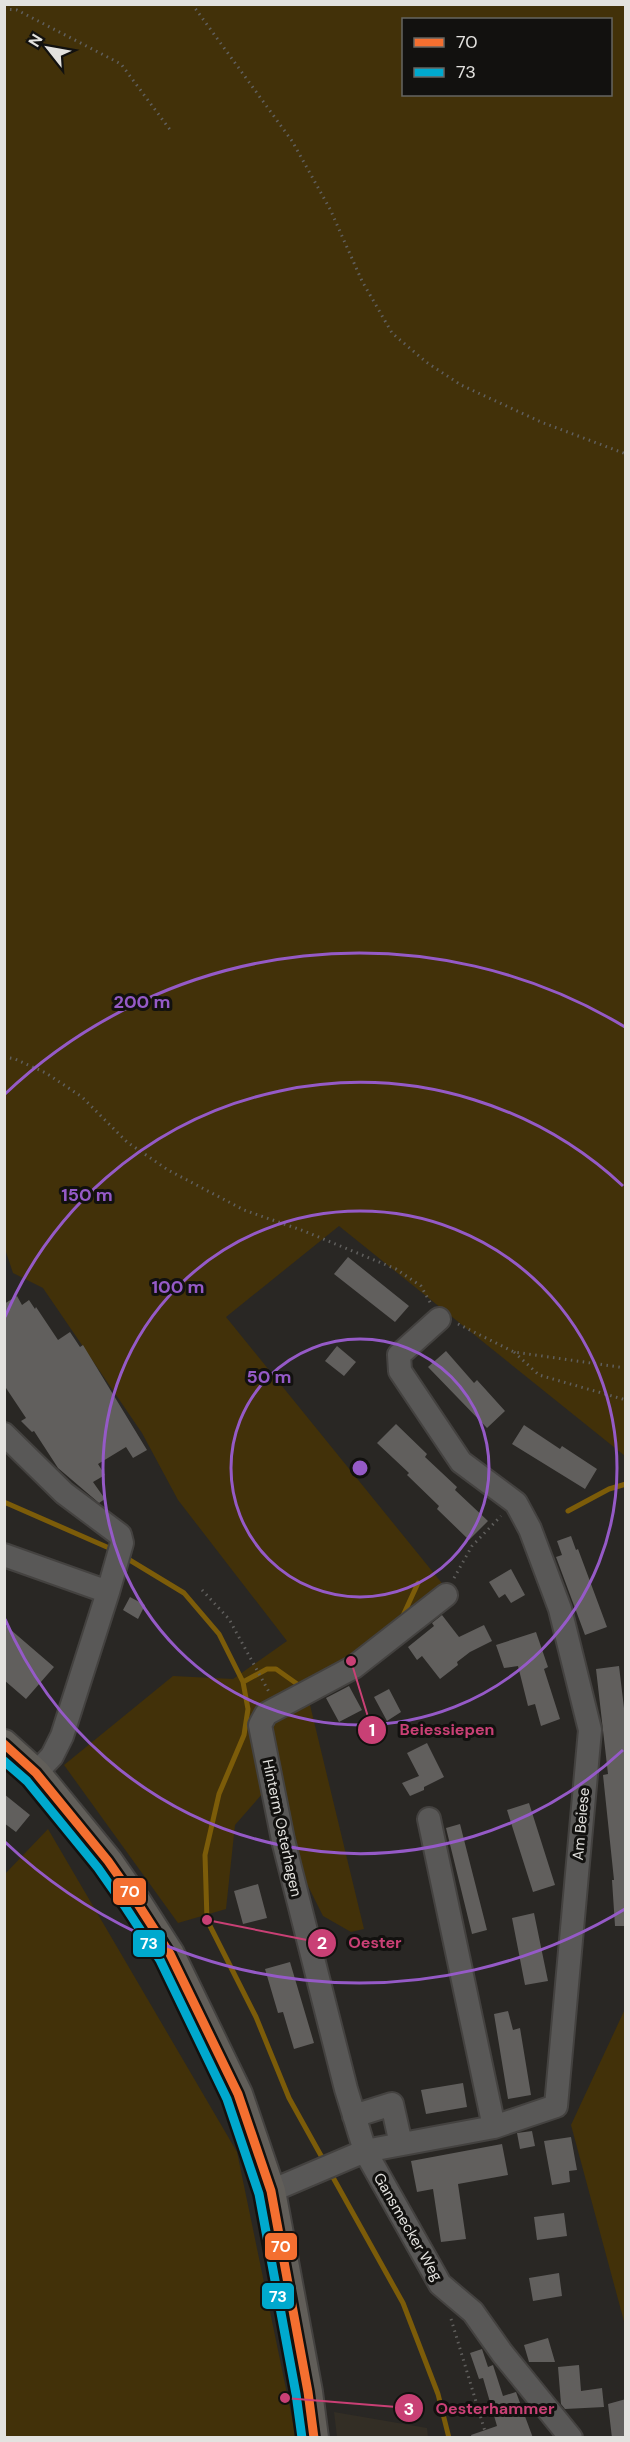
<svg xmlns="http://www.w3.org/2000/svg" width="630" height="2442" font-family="'DM Sans',sans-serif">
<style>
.built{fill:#332e25}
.green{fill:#423109;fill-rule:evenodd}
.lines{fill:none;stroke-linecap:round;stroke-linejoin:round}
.stream{stroke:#7c5c09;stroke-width:5}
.building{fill:#615f5d}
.minor-casing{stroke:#444240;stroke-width:26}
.major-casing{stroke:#444240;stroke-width:32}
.path{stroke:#605f5d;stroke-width:3;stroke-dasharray:1.5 4.5;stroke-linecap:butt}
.minor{stroke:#595857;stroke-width:22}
.major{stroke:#615e59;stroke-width:28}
.bus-1-casing{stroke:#12110f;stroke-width:14}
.bus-2-casing{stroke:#12110f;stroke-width:14}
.bus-1{stroke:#f46f30;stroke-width:9}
.bus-2{stroke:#00a9ce;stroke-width:9}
.ring{fill:none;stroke:#955ac7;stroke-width:3}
.labels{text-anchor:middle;stroke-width:6;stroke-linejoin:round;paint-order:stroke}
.street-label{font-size:15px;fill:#e3e2df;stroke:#12110f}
.centre{fill:#955ac7;stroke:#12110f;stroke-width:3}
.ring-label{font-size:18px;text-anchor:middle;font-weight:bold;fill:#955ac7;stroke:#12110f;stroke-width:6;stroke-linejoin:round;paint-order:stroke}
.leader{fill:none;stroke:#c94075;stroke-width:2}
.callout-dot{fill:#c94075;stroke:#12110f;stroke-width:2}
.mark-label{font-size:18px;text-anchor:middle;font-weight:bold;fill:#fff}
.callout-label{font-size:16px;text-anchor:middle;font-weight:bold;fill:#c94075;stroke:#12110f;stroke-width:6;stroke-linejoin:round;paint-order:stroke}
.line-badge{stroke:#12110f;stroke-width:2}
.badge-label{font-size:16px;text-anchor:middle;font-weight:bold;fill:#fff}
</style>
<rect width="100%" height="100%" fill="#292724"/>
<path class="built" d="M334,2412l93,16 1,9h-91z"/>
<path class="green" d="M5,5h620v1451l-286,-230 -113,91 219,270 -93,69 -48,24 60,249 -13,3 -28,-16 -61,-122 -27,31 -9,84 -48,14 -114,-158 109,-89 60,3 54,-38 -109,-141 -36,-67 -99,-145 -30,-15 -8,-24zM404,20h206v74h-206z
M48,1829l189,323 59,285h-291v-563z
M625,2009h1l-1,316 -54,-200z"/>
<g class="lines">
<path class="stream" d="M4,1502l112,49
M568,1511l41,-22 17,-5
M123,1556l61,37 35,41 24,48 5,27 -4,26 -25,59 -14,61 2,65 49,97 33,81 35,63
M401,1620l17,-37
M243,1682l24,-13h9l24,17 2,-1
M330,2172l73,131 35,91 11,44"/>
</g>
<path class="building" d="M348,1257l61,49 -14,16 -61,-48z
M17,1296l5,9 7,-5 6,9 1,-2 22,33 12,-8 10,15 3,-2 64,105 -14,8 -7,-11 -28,17 7,11 -12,7 12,17 -6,4 -41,-35 -24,-37 -2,1 -11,-11 5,-3 -22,-33v-81z
M337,1346l19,16 -12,14 -19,-15z
M446,1351l28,32 3,-3 28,31 -18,17 -59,-61z
M396,1424l31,30 -2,3 32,30 -2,3 33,31 -19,19 -32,-31 2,-3 -32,-31 2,-2 -32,-30z
M524,1425l36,24 2,-3 35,23 -12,20 -73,-45z
M571,1536l5,14 2,-1 29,78 -22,8 -29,-78 6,-2 -5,-14z
M511,1569l14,26 -14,8 -6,-9 -6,4 -10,-16z
M130,1597l15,8 -7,14 -15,-9z
M442,1615l17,22 25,-12 8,16 -22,11 -13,10 1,3 -18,14 -18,-23 -5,4 -9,-13 26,-21 -2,-3z
M4,1624l50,43 -28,32 -22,-19z
M536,1632l12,35 -4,2 16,50 -19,7 -6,-22 -7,2 -10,-40 -14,2 -8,-23z
M619,1666l7,59v201h-11l-3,-46h2l-11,-105 5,-1 -12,-105z
M349,1686l13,24 -23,12 -13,-24z
M389,1689l12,23 -14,9 -13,-24z
M427,1743l17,34 -20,10v3l-14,6 -8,-13 17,-7 -12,-23z
M4,1794l26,21 -14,17 -12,-9z
M529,1803l26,82 -22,7 -26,-82z
M460,1824l27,106 -15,4 -26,-106z
M258,1884l9,34 -24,6 -9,-33z
M534,1913l14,68 -23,4 -13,-67z
M290,1962l24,81 -20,6 -11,-37 -5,1 -13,-44z
M508,2011l5,19 7,-2 11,67 -23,4 -14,-85z
M463,2083l4,24 -41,7 -5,-24z
M532,2131l3,15 -15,3 -3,-16z
M571,2137l6,33 -8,1 1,11 -18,3 -8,-44z
M502,2144l6,31 -50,9 8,55 -25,3 -8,-53 -16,3 -6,-31z
M564,2213l3,23 -30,4 -3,-23z
M559,2273l3,23 -29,5 -4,-23z
M548,2338l7,24h-26l-5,-17z
M482,2349l6,18 5,-2 10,31 13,-4 17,46h-61l-1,-3 26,-9 -14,-48 -4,1 -9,-26z
M579,2365l2,26 21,-3 2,19 -39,2 -4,-5 -3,-37z
M626,2399v39h-14l-4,-34z"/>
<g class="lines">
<defs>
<path id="minor" d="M4,1434l60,59 56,42 2,8 -14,49 -104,-37
M446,1595l-92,72 -88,47 -6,11 23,115 63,249 19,62 75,133 33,28 29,41 69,85
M36,1773l16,-17 10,-20 46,-144
M429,1819l65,308
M354,2116l38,-12 9,40
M271,2191l94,-40 129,-24 62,-21 34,-376 -30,-121 -30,-80 -14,-26 -55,-41 -61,-91 -1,-16 40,-36"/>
<path id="major" d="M4,1744l32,29 72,88 28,40 34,53 68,140 33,97 37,201 6,46"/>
</defs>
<use href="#minor" class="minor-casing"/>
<use href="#major" class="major-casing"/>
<path class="path" d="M192,4l100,137 38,68 32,72 30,52 34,29 35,23 80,37 85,32
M4,9l13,1 104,54 50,67
M4,1057l11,2 31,14 36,24 45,45 41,28 76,40 60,21 92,38 25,17 10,18
M458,1324l56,28 112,16
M514,1352l25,23 87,25
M454,1578l18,-32 29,-30
M202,1590l27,29 40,73
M451,2319l36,119"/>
<use href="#minor" class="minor"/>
<use href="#major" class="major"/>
<defs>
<path id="bus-1" d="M4,1744l32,29 72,88 28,40 34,53 68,140 33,97 37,201 6,46"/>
<path id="bus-2" d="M4,1761l23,20 71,87 28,40 34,52 67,139 32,95 37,200 6,44"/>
</defs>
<use href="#bus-1" class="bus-1-casing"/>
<use href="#bus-2" class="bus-2-casing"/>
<use href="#bus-1" class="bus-1"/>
<use href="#bus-2" class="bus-2"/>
</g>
<g class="ring">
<circle cx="360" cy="1468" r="129"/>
<circle cx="360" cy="1468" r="257"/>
<path d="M623 1750A386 386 0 0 1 5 1619M5 1317A386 386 0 0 1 623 1186"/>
<path d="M625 1909A515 515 0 0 1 5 1842M5 1094A515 515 0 0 1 625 1027"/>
</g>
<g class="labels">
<g class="street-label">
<text transform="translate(581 1824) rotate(-85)" y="5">Am Beiese</text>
<text transform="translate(282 1828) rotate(78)" y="5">Hinterm Osterhagen</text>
<text transform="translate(408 2227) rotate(60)" y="5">Gansmecker Weg</text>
</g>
</g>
<circle cx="360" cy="1468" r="9" class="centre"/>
<g class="ring-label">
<text x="142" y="1008">200 m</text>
<text x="87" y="1201">150 m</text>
<text x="178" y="1293">100 m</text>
<text x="269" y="1383">50 m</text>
</g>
<path class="leader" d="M351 1661L372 1730M207 1920L322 1943M285 2398L409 2408"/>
<g class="callout-dot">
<circle cx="351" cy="1661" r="6"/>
<circle cx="207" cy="1920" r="6"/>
<circle cx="285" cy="2398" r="6"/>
<circle cx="372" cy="1730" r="15"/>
<circle cx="322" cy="1943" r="15"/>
<circle cx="409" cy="2408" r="15"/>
</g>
<g class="mark-label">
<text x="372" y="1736">1</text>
<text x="322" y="1949">2</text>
<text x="409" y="2415">3</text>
</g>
<g class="callout-label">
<text x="447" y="1735">Beiessiepen</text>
<text x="375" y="1948">Oester</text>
<text x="495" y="2414">Oesterhammer</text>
</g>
<g class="line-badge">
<rect x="112" y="1877" width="35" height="29" rx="6" fill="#f46f30"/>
<rect x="132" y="1929" width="34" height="29" rx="6" fill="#00a9ce"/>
<rect x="264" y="2232" width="34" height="29" rx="6" fill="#f46f30"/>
<rect x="261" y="2282" width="34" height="28" rx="6" fill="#00a9ce"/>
</g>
<g class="badge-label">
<text x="130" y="1897">70</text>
<text x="149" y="1949">73</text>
<text x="281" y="2252">70</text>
<text x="278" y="2302">73</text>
</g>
<rect width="630" height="2442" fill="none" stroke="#e3e2df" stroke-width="12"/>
<rect x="402" y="18" width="210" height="78" fill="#12110f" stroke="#666562" stroke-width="1.5"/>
<rect x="414" y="38" width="30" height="9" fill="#f46f30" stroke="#666562" stroke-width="1.5"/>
<text x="456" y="48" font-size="18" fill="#e3e2df">70</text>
<rect x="414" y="68" width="30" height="9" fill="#00a9ce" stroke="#666562" stroke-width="1.5"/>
<text x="456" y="78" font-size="18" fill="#e3e2df">73</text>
<g transform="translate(48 48) rotate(301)" stroke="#12110f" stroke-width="4.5" paint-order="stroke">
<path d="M0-4.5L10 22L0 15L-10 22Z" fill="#e3e2df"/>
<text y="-9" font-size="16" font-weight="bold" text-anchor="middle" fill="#e3e2df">N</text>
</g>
</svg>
